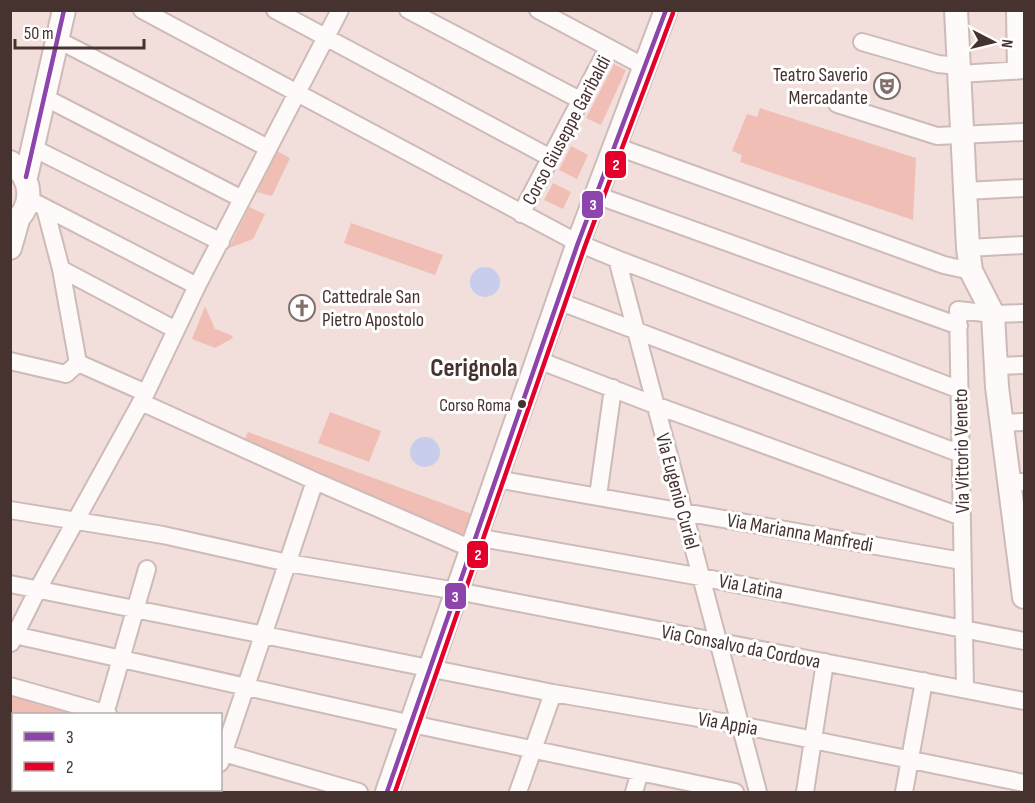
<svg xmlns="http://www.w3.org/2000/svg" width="1035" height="803" font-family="'Sofia Sans Condensed',sans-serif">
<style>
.green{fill:#f1beb5}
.water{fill:#c8cdec}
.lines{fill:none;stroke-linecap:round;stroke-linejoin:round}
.street-casing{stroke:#cdbbb8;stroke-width:20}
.secondary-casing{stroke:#cdbbb8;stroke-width:26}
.street{stroke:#fdfaf9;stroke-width:16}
.secondary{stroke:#fdfaf9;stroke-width:22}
.bus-1-casing{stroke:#fff;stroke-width:9}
.bus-2-casing{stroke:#fff;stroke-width:9}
.bus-1{stroke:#8e44ad;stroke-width:4.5}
.bus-2{stroke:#e4002b;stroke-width:4.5}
.bus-dot{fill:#463330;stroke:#fff;stroke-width:2}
.labels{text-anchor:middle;stroke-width:6;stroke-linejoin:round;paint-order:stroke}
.bus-label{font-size:18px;fill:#463330;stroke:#fff;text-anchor:end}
.poi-label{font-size:20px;fill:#463330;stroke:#fff;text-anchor:end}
.street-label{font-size:20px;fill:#463330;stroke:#fff}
.district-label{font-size:26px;font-weight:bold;fill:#463330;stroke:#fff}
.line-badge{stroke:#fff;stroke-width:2}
.badge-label{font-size:16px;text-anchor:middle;font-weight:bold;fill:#fff}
</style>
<rect width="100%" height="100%" fill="#f2deda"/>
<path class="green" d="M614,64l12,6 -25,55 -15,-7z
M760,108l156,50 -3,62 -173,-58 2,-7 -10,-4 15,-37 10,3z
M571,146l17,9 -11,24 -18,-9z
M277,151l13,7 -18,38 -15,-4z
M553,183l18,9 -8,17 -19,-9z
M249,207l16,7 -12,25 -24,9z
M351,223l92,32 -8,20 -91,-32z
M205,306l10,23 16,6 2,3 -18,10 -23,-9z
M330,412l51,19 -12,31 -51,-19z
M248,432l235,86 -11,31 -232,-100z
M11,695l65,19h-62l-1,42 -2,-1z"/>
<path class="water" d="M470 282a15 15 0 1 1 30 0a15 15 0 1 1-30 0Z
M410 452a15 15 0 1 1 30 0a15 15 0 1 1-30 0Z"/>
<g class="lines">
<defs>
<path id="street" d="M142,10l436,233 39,16 343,131
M275,10l274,147
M408,10l172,90
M538,10l107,57
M1015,10l1,61
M58,40l210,108
M862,42l76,22 21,2
M959,74l65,-4
M44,97l198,102
M837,104l100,32 87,-4
M615,146l329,119 27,6
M33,148l188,94
M965,191l59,-3
M596,195l363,131
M38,204l159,82
M45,208l16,61 17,94 68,30
M521,214l87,-166
M968,248l56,-3
M617,259l141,533
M61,269l115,61
M558,301l403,153
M538,360l117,45 307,112
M10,361l56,13 12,-11
M995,366l29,-1
M141,402l174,79 157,68
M1002,423l22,-1
M496,479l466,82
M1009,482h15
M598,496l15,-108
M10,510l153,25 125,28 169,28 567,110
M476,537l225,40 323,64
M10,584l543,109 187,32 284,58
M10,634l402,90 323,68
M11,643l27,-54 108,-196 51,-107 143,-276
M10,686l98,28
M965,688l-7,-378 35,4 31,-1
M105,714l42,-145
M220,752l139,40
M220,763l95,-282
M210,792l1,-2
M518,792l35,-99
M634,792l6,-20
M805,792l20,-130
M904,792l20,-111"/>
<path id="secondary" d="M956,10l12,238 3,23 22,43 4,73 27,210
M10,162c24,16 25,47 0,63
M26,177l38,-167
M10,248l8,-28
M387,792l191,-549 88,-233"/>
</defs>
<use href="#street" class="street-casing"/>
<use href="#secondary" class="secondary-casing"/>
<use href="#street" class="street"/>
<use href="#secondary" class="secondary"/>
<defs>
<path id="bus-1" d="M26,177l38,-167
M387,792l191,-549 88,-233"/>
<path id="bus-2" d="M395,792l190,-546 88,-233"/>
</defs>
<use href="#bus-1" class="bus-1-casing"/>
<use href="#bus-2" class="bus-2-casing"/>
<use href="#bus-1" class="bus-1"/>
<use href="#bus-2" class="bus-2"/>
</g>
<defs>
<symbol id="theatre-ring" viewBox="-11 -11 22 22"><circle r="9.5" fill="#fff" stroke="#826f6c" stroke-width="1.5"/><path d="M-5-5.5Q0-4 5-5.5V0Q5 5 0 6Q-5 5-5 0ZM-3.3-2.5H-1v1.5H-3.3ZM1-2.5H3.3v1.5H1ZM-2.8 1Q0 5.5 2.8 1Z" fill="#826f6c"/></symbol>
<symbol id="church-ring" viewBox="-11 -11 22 22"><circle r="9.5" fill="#fff" stroke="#826f6c" stroke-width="1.5"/><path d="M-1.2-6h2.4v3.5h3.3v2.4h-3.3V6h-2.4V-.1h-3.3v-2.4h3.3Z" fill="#826f6c"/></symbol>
</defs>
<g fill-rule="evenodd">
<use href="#theatre-ring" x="872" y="71" width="30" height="30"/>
<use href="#church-ring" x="287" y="293" width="30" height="30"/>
</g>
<circle class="bus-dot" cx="522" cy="404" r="5"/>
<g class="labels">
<g class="bus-label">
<text x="511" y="411">Corso Roma</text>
</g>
<g class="poi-label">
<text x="868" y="81">Teatro Saverio<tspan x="868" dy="23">Mercadante</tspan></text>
<text x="322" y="303" text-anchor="start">Cattedrale San<tspan x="322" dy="23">Pietro Apostolo</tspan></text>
</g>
<g class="street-label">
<text transform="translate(566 130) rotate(-62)" y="7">Corso Giuseppe Garibaldi</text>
<text transform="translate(961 451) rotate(-91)" y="7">Via Vittorio Veneto</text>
<text transform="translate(678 491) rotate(75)" y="7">Via Eugenio Curiel</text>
<text transform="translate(800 532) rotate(10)" y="7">Via Marianna Manfredi</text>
<text transform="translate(751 586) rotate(11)" y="7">Via Latina</text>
<text transform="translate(741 646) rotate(11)" y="7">Via Consalvo da Cordova</text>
<text transform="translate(728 723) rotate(10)" y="7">Via Appia</text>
</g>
<g class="district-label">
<text x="474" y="376">Cerignola</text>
</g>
</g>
<g class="line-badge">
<rect x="604" y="150" width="23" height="29" rx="6" fill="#e4002b"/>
<rect x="581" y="190" width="23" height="29" rx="6" fill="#8e44ad"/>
<rect x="466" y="540" width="23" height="29" rx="6" fill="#e4002b"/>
<rect x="444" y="582" width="23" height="28" rx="6" fill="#8e44ad"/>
</g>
<g class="badge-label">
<text x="616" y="170">2</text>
<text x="593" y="210">3</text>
<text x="478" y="560">2</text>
<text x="455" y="602">3</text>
</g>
<rect width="1035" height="803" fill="none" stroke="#463330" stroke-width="24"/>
<rect x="12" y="713" width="210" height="78" fill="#ffffff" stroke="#b5adac" stroke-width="1.5"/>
<rect x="24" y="732" width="30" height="9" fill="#8e44ad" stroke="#b5adac" stroke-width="1.5"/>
<text x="66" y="743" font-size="18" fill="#463330">3</text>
<rect x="24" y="762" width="30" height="9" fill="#e4002b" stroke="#b5adac" stroke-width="1.5"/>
<text x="66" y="773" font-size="18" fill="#463330">2</text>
<g transform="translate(993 42) rotate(97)" stroke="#ffffff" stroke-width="4.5" paint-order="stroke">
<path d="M0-4.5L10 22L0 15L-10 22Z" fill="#463330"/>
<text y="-9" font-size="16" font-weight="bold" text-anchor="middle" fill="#463330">N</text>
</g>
<path d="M15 39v9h129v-9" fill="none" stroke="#463330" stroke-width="3"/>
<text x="24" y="39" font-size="18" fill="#463330" stroke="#ffffff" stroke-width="4.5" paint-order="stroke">50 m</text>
</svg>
